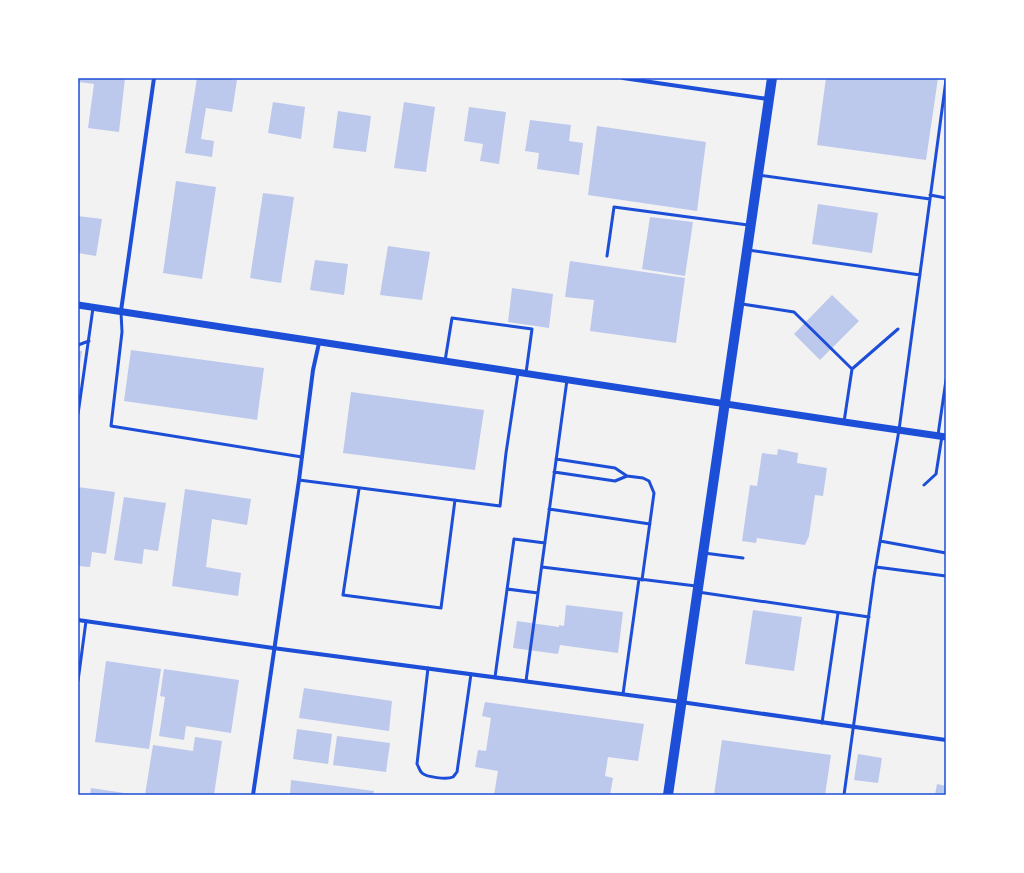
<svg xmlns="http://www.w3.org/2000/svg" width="1024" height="873" font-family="'PT Sans',sans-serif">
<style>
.building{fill:#bdc9ec}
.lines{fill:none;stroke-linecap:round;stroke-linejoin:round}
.service{stroke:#1d4ed8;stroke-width:3}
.minor{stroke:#1d4ed8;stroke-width:4}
.tertiary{stroke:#1d4ed8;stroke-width:7}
.primary{stroke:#1d4ed8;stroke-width:10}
.neatline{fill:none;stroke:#1d4ed8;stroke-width:1.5}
</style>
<rect width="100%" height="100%" fill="#f2f2f2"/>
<path class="building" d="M79,78h46l-6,54 -31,-4 6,-44 -15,-2z
M197,78h25l15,2 -5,32 -26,-4 -5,31 13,2 -2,16 -27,-4z
M826,78h112l-12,82 -109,-15z
M273,102l32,5 -4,32 -33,-6z
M404,102l31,5 -9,65 -32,-4z
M469,107l37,5 -7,52 -19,-3 3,-17 -19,-3z
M338,111l33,5 -5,36 -33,-4z
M530,120l41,5 -2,16 14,2 -4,32 -42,-6 2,-16 -14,-2z
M597,126l109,16 -9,69 -109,-16z
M176,181l40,6 -14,92 -39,-6z
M263,193l31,4 -13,86 -31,-5z
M818,204l60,9 -6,40 -60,-9z
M78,216l24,3 -6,37 -18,-3z
M650,217l43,5 -8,54 -43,-7z
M388,246l42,6 -8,48 -42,-5z
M315,260l33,4 -4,31 -34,-5z
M570,261l115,17 -9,65 -86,-12 4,-31 -29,-3z
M512,288l41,6 -4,34 -41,-6z
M832,295l27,26 -39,39 -26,-26z
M131,350l133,18 -7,52 -133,-19z
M78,351h4l-3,19h-1z
M351,392l133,18 -9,60 -132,-17z
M778,449l20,4 -1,10 30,5 -4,28 -8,-1 -6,41 -4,9 -48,-7 -1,5 -14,-2 8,-56 7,1 5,-33 15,2z
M78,487l37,5 -9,62 -14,-2 -2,15 -12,-1z
M185,489l66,10 -4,26 -35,-6 -6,48 35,6 -3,23 -66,-10z
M124,497l42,6 -8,48 -14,-2 -2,15 -28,-4z
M566,605l57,7 -5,41 -58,-8 -2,9 -45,-6 4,-27 42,6v-2l5,1z
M753,610l49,7 -8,54 -49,-7z
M106,661l55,8 -12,80 -54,-7z
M164,669l75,11 -8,53 -45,-7 -2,14 -25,-4 6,-39 -5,-1z
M304,688l88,13 -3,30 -90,-13z
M485,702l159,22 -6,37 -30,-4 -3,19 8,2 -3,17h-116l4,-24 -23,-4 3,-17 8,1 5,-33 -9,-2z
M297,729l35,5 -4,30 -35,-5z
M337,736l53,7 -4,29 -53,-7z
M195,737l27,4 -8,54h-69l8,-50 40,6z
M722,740l109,15 -6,40h-111z
M858,754l24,4 -4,25 -24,-3z
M291,780l83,11 -1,4h-83z
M937,784l9,2v9h-11z
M91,788l40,6v1h-41z"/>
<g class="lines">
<path class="service" d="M759,175l171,24
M930,195l16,3
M748,250l172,25
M607,256l7,-49 134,18
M742,304l52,8 58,57
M121,312l1,20 -11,94 191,31
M78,345l11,-4
M445,361l7,-43 80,11 -6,44
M78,414l15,-106
M844,422l8,-53 46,-40
M938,435l8,-55
M556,459l59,9 12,8
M554,472l61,9 12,-5 16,2 6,3 5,12 -12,87
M299,480l201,26 6,-53 12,-80
M924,485l12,-11 6,-38
M359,489l-16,106 98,13 14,-108
M549,509l101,15
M880,541l66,12
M704,553l39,5
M542,567l154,19
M876,567l70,9
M507,589l31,4
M698,592l171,25
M428,668l-11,96c2,3 2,6 5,9 4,4 25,7 31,4 1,-1 3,-4 4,-5l14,-98
M495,677l19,-138 31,4
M78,681l8,-60
M526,681l41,-301
M623,694l16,-115
M822,723l16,-110
M844,795l30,-218 25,-147 47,-350"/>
<path class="minor" d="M623,78l145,21
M121,311l33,-233
M78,620l195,28 408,54 265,38
M253,795l46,-315 14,-110 6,-27"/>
<path class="tertiary" d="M78,305l766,117 102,15"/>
<path class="primary" d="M668,795l104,-717"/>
</g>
<rect width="1024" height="873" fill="none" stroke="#ffffff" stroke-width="158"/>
<rect x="79" y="79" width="866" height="715" class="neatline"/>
</svg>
